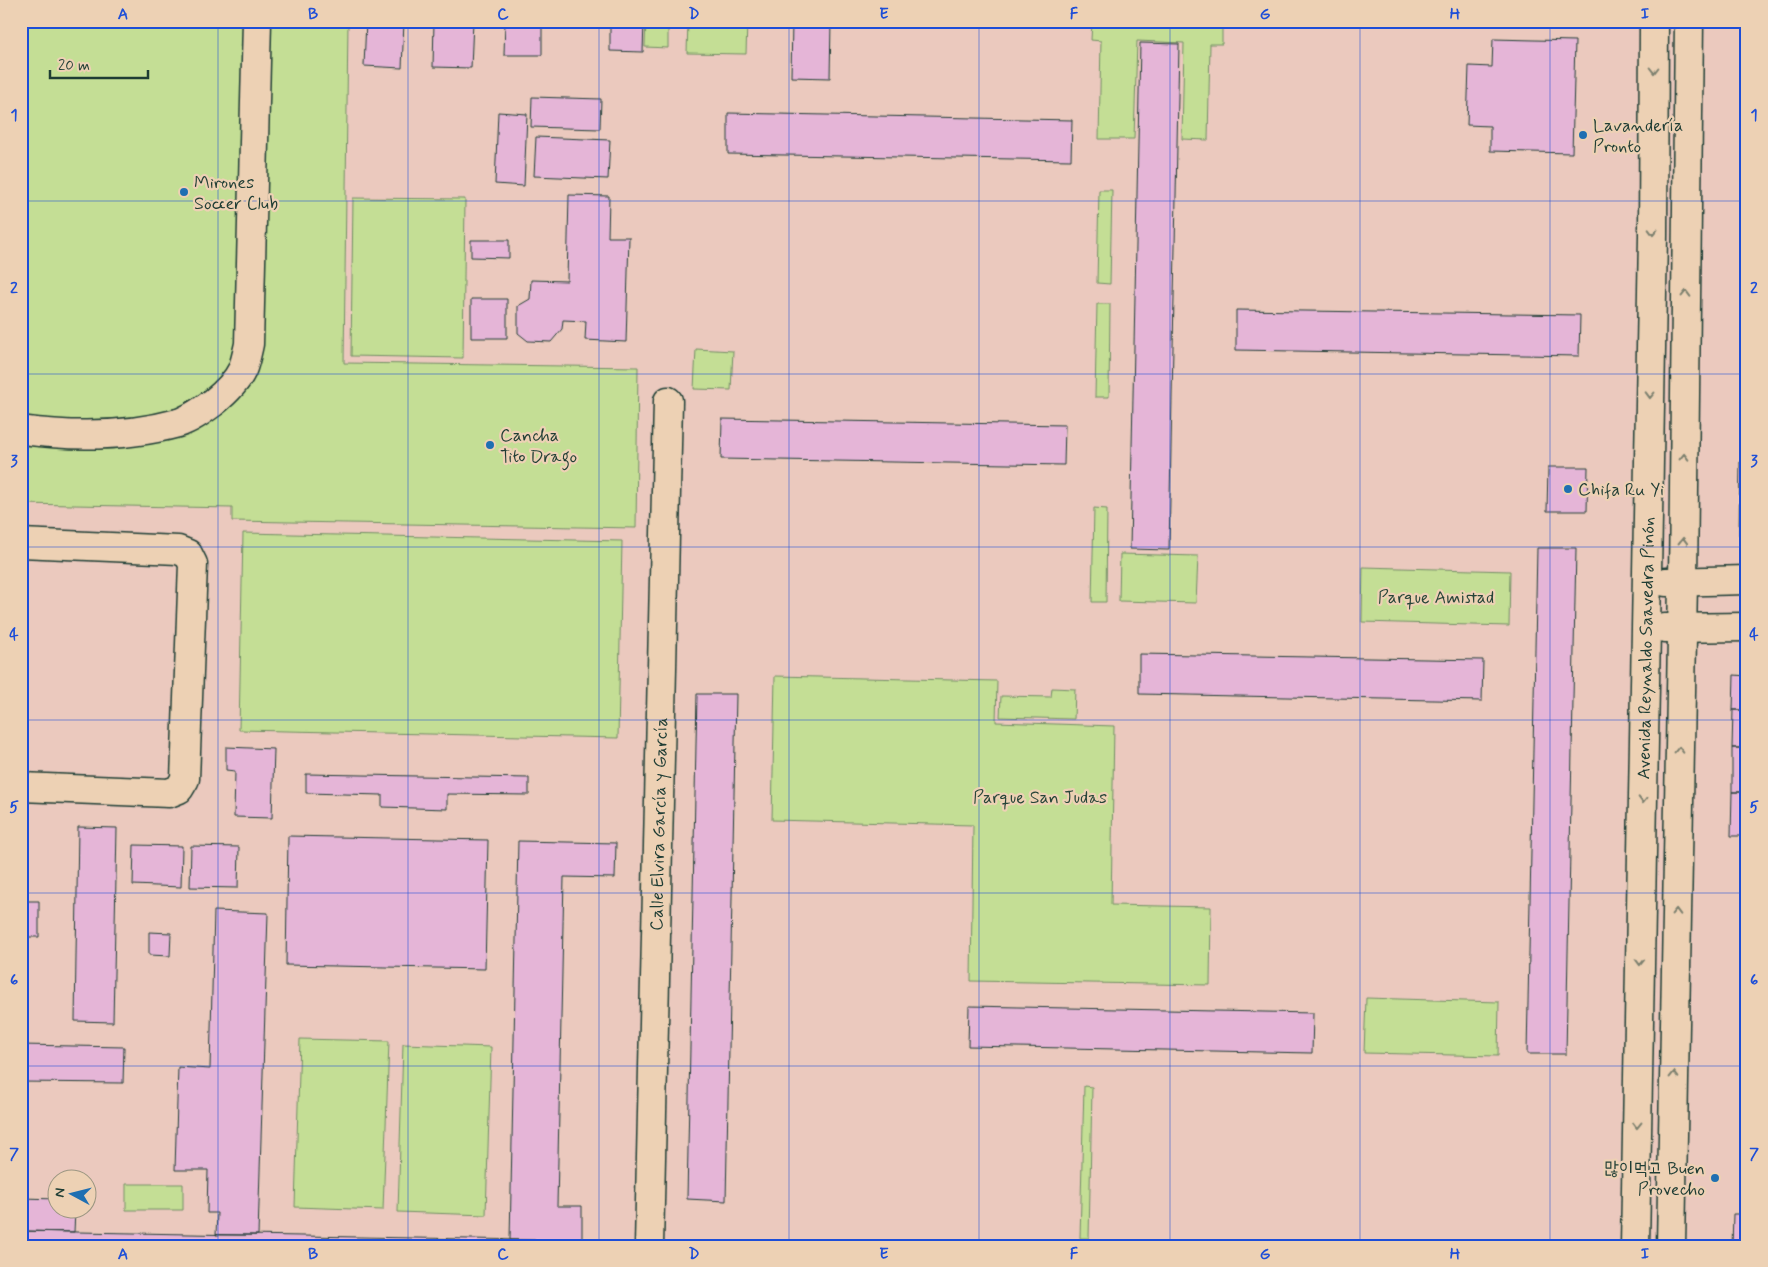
<svg xmlns="http://www.w3.org/2000/svg" width="1768" height="1267" font-family="Mynerve,'Poor Story',sans-serif">
<style>
.green{fill:#c4de95;stroke:#728e64}
.building{fill:#e5b5d7;stroke:#1f3d34}
.lines{fill:none;stroke-linecap:round;stroke-linejoin:round}
.minor-casing{stroke:#1f3d34;stroke-width:31}
.minor{stroke:#edd1b4;stroke-width:28}
.oneway{stroke:#7c806e}
.grid{fill:none;stroke:#1d4ed8;stroke-width:1;stroke-opacity:0.55}
.poi-dot{fill:#1f6fb2;stroke:#edd1b4;stroke-width:2}
.labels{text-anchor:middle;stroke-width:4.5;stroke-linejoin:round;paint-order:stroke}
.poi-label{font-size:18px;fill:#1f3d34;stroke:#edd1b4;text-anchor:start}
.park-label{font-size:18px;fill:#274539;stroke:#edd1b4}
.street-label{font-size:18px;fill:#1f3d34;stroke:#edd1b4}
.neatline{fill:none;stroke:#1d4ed8;stroke-width:2}
.grid-label{font-size:16px;text-anchor:middle;font-weight:bold;fill:#1d4ed8}
</style>
<rect width="100%" height="100%" fill="#ebc9be"/>
<filter id="ink" filterUnits="userSpaceOnUse"><feTurbulence type="fractalNoise" baseFrequency=".02" numOctaves="2"/><feDisplacementMap in="SourceGraphic" scale="10" xChannelSelector="R" yChannelSelector="G"/><feConvolveMatrix kernelMatrix="1 2 1 2 8 2 1 2 1" color-interpolation-filters="sRGB"/></filter>
<g filter="url(#ink)">
<path class="green" d="M21,21h327l-4,342 294,4 -2,161 -404,-7v-13l-211,-4z
M646,21h22v27l-23,-1z
M688,21h59l-1,33 -59,-1z
M1092,21h130v23h-12l-2,96 -26,-1 2,-96 -47,-2 -3,98h-35l2,-98 -10,-1z
M1099,190h13l-2,94 -13,-1z
M353,198l112,1 -2,159 -112,-2z
M1097,304h13l-1,93h-14z
M696,349l37,2 -2,39 -37,-1z
M1094,508l13,1 -1,93h-14z
M243,533l379,8 -4,197 -379,-8z
M1120,554l78,2 -2,47 -77,-2z
M1363,567l147,4 -1,55 -147,-4z
M775,676l222,5 -1,41 118,4 -3,179 100,2 -1,78 -239,-4 2,-156 -201,-5z
M1052,688l23,1 -1,30 -74,-2 1,-21 50,1z
M1366,998l133,4 -1,54 -134,-3z
M300,1039l89,2 -6,169 -88,-3z
M403,1044l88,3 -5,168 -88,-3z
M1084,1086l8,1 -3,151h-9z
M126,1184h57v26h-57z"/>
<path class="building" d="M366,21h38l-2,47 -38,-2z
M434,21h39l-2,47 -38,-1z
M505,21h37v34h-38z
M610,21h34l-1,31 -33,-1z
M792,21h39l-1,57 -39,-1z
M1493,39l82,2 -3,112 -82,-2v-25l-23,-1 2,-59 23,1z
M1140,43l39,1 -10,506 -39,-1z
M532,97l69,2 -1,30 -69,-2z
M498,112l29,2 -3,72 -29,-2z
M728,113l344,7 -1,40 -343,-6z
M536,137l74,3 -2,39 -74,-3z
M569,195l40,1 -1,41h21l-3,105 -41,-2 1,-19 -23,-1 -1,9 -11,13 -23,-1 -10,-8v-27l12,-7 1,-19 36,1z
M471,240h38v18l-38,-1z
M471,299h36v39h-36z
M1236,310l344,5 -1,41 -343,-6z
M722,419l343,6 -1,40 -343,-6z
M1740,462h7v74l-8,-1z
M1548,467h40l-1,44h-40z
M1537,548h39l-10,506h-39z
M1139,654l344,6 -1,41 -343,-7z
M1734,675l13,1v34h-14z
M697,694h39l-10,507 -39,-2z
M1733,710h14v38h-15z
M226,747l48,2 -2,69 -38,-1 1,-46 -9,-1z
M1732,748h15v44h-15z
M306,774l223,4v17l-82,-1v15l-65,-2v-12l-76,-2z
M1732,792h15v44h-16z
M78,827l39,1 -4,194 -38,-1z
M288,836l200,4 -3,129 -199,-4z
M518,841l98,2 -1,35 -51,-1 -7,329h25v35l-72,-1z
M134,845l48,1 -1,41 -48,-2z
M191,846l48,1 -1,41 -48,-1z
M21,901h18v36h-18z
M214,911l54,2 -10,322h-42l1,-22h-10l1,-43h-33l3,-103 32,2z
M149,932l22,1 -1,23 -21,-1z
M969,1006l344,7 -1,40 -344,-7z
M21,1045l103,2 -1,36 -102,-1z
M21,1198l37,1v11h17l-1,22 -53,-1z
M1733,1214h14v32h-15z
M21,1231l561,10 -1,5h-560z"/>
<g class="lines">
<defs>
<g id="minor">
<path d="M21,430c52,7 106,7 157,-7 13,-4 25,-13 36,-21 11,-9 22,-19 28,-32 3,-7 5,-17 7,-26l8,-323"/>
<path d="M21,543l157,7 10,4 5,10 -8,215 -6,10 -10,4 -148,-6"/>
<path d="M1666,582l81,-2"/>
<path d="M1665,628l82,-1"/>
<path id="s1" d="M649,1246l19,-845"/>
<path id="s2" d="M1635,1246l18,-1010 1,-215"/>
<path d="M1671,1246l12,-664 6,-561"/>
</g>
</defs>
<use href="#minor" class="minor-casing"/>
<use href="#minor" class="minor"/>
</g>
<defs><path id="oneway-chevron" d="M-2-3.5L2.5 0L-2 3.5" fill="none" stroke-width="1.6" stroke-linecap="round" stroke-linejoin="round" transform="scale(1.25)"/></defs>
<g class="oneway">
<use href="#oneway-chevron" transform="translate(1654 70) rotate(90)"/>
<use href="#oneway-chevron" transform="translate(1653 232) rotate(91)"/>
<use href="#oneway-chevron" transform="translate(1686 294) rotate(-89)"/>
<use href="#oneway-chevron" transform="translate(1650 395) rotate(91)"/>
<use href="#oneway-chevron" transform="translate(1684 457) rotate(-89)"/>
<use href="#oneway-chevron" transform="translate(1683 541) rotate(-89)"/>
<use href="#oneway-chevron" transform="translate(1679 750) rotate(-89)"/>
<use href="#oneway-chevron" transform="translate(1643 800) rotate(91)"/>
<use href="#oneway-chevron" transform="translate(1676 912) rotate(-89)"/>
<use href="#oneway-chevron" transform="translate(1640 962) rotate(91)"/>
<use href="#oneway-chevron" transform="translate(1674 1075) rotate(-89)"/>
<use href="#oneway-chevron" transform="translate(1637 1125) rotate(91)"/>
</g>
</g>
<path class="grid" d="M218,21v1225M408,21v1225M599,21v1225M789,21v1225M979,21v1225M1170,21v1225M1360,21v1225M1550,21v1225M21,201h1726M21,374h1726M21,547h1726M21,720h1726M21,893h1726M21,1066h1726"/>
<g class="poi-dot">
<circle cx="1583" cy="135" r="5"/>
<circle cx="184" cy="192" r="5"/>
<circle cx="490" cy="445" r="5"/>
<circle cx="1568" cy="489" r="5"/>
<circle cx="1715" cy="1178" r="5"/>
</g>
<g class="labels">
<g class="poi-label">
<text x="1593" y="131">Lavandería<tspan x="1593" dy="21">Pronto</tspan></text>
<text x="194" y="188">Mirones<tspan x="194" dy="21">Soccer Club</tspan></text>
<text x="500" y="441">Cancha<tspan x="500" dy="21">Tito Drago</tspan></text>
<text x="1578" y="495">Chifa Ru Yi</text>
<text x="1705" y="1174" text-anchor="end">많이먹고 Buen<tspan x="1705" dy="21">Provecho</tspan></text>
</g>
<g class="park-label">
<text x="1436" y="603">Parque Amistad</text>
<text x="1040" y="803">Parque San Judas</text>
</g>
<g class="street-label">
<text dy="6" stroke="none"><textPath href="#s2" startOffset="598">Avenida Reynaldo Saavedra Pinón</textPath></text>
<text dy="6" stroke="none"><textPath href="#s1" startOffset="422">Calle Elvira García y García</textPath></text>
</g>
</g>
<rect width="1768" height="1267" fill="none" stroke="#edd1b4" stroke-width="55"/>
<g transform="translate(72 1194) rotate(277)"><circle r="24" fill="#edd1b4" stroke="#9b9681"/>
<path d="M0-4L9 19L0 12L-9 19Z" fill="#1f6fb2"/>
<text y="-8" font-size="14" font-weight="bold" text-anchor="middle" fill="#1f3d34">N</text>
</g>
<path d="M50 70v8h98v-8" fill="none" stroke="#1f3d34" stroke-width="2.5"/>
<text x="58" y="70" font-size="15" fill="#1f3d34" stroke="#edd1b4" stroke-width="4" paint-order="stroke">20 m</text>
<rect x="28" y="28" width="1712" height="1212" class="neatline"/>
<g class="grid-label">
<text x="123" y="19">A</text>
<text x="313" y="19">B</text>
<text x="503" y="19">C</text>
<text x="694" y="19">D</text>
<text x="884" y="19">E</text>
<text x="1074" y="19">F</text>
<text x="1265" y="19">G</text>
<text x="1455" y="19">H</text>
<text x="1645" y="19">I</text>
<text x="14" y="120">1</text>
<text x="1754" y="120">1</text>
<text x="14" y="293">2</text>
<text x="1754" y="293">2</text>
<text x="14" y="466">3</text>
<text x="1754" y="466">3</text>
<text x="14" y="639">4</text>
<text x="1754" y="639">4</text>
<text x="14" y="812">5</text>
<text x="1754" y="812">5</text>
<text x="14" y="985">6</text>
<text x="1754" y="985">6</text>
<text x="14" y="1159">7</text>
<text x="1754" y="1159">7</text>
<text x="123" y="1259">A</text>
<text x="313" y="1259">B</text>
<text x="503" y="1259">C</text>
<text x="694" y="1259">D</text>
<text x="884" y="1259">E</text>
<text x="1074" y="1259">F</text>
<text x="1265" y="1259">G</text>
<text x="1455" y="1259">H</text>
<text x="1645" y="1259">I</text>
</g>
</svg>
